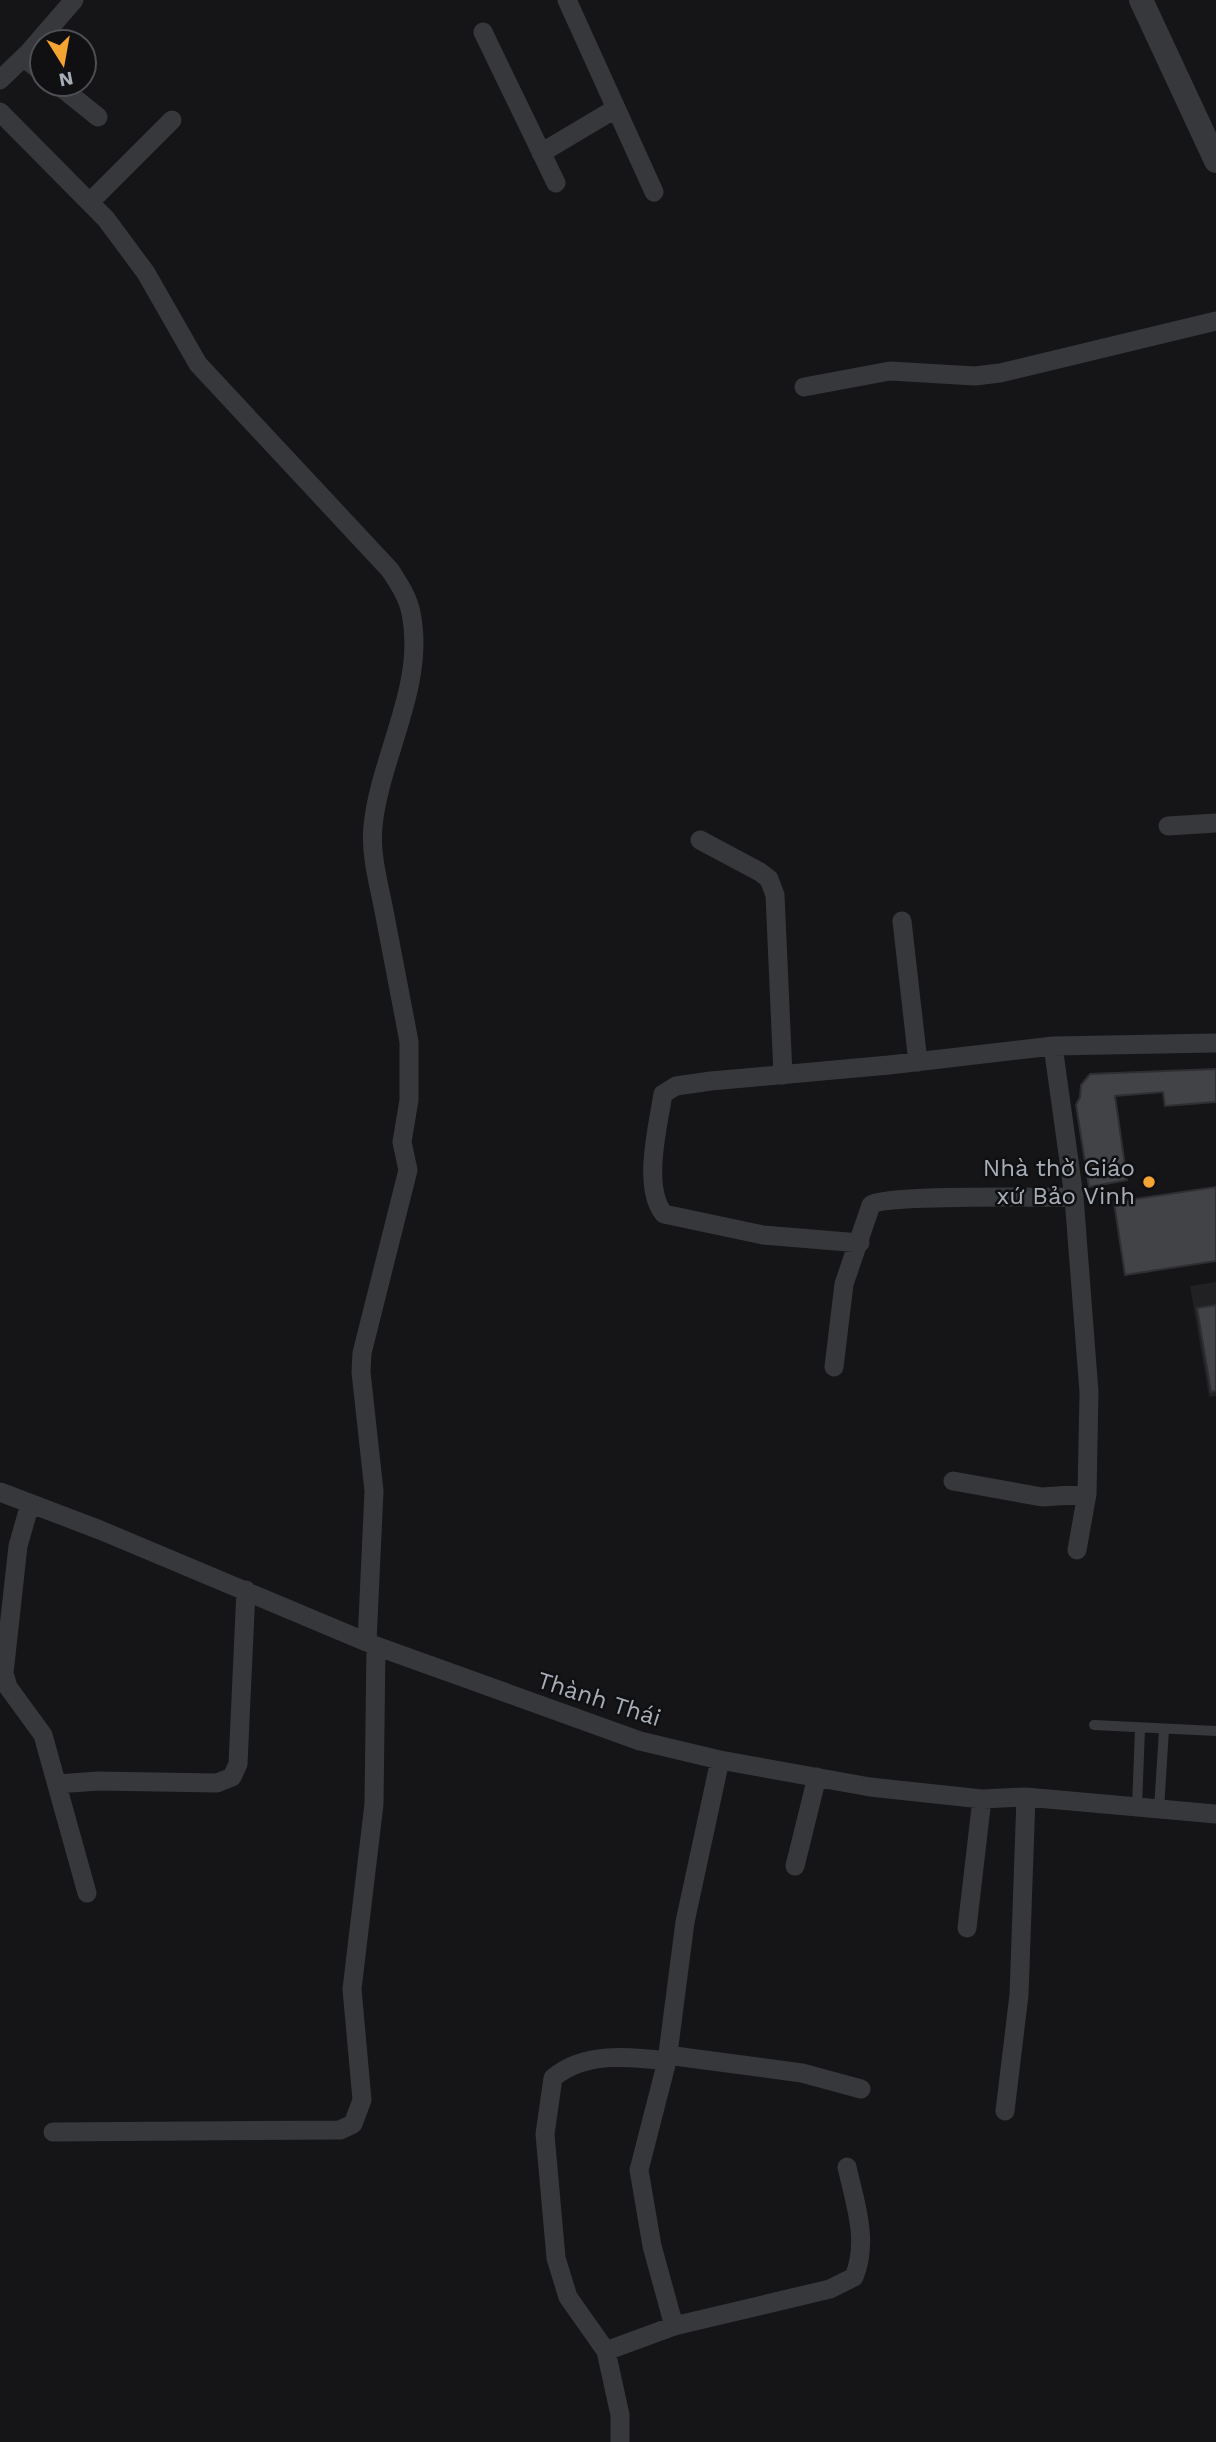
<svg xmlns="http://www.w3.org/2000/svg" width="1216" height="2442" font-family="'Work Sans',sans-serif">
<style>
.built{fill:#212124}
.building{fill:#414347;stroke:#2f2f33;stroke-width:2}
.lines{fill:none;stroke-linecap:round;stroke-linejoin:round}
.service{stroke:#36383c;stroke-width:10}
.minor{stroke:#36383c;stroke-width:19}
.tertiary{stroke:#36383c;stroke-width:24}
.poi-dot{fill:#f3a431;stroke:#101012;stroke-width:2.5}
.labels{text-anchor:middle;stroke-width:5;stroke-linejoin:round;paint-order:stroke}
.poi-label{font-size:24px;fill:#a7adb7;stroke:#101012;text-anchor:end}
.street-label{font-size:24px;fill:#a7adb7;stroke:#101012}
</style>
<rect width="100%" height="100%" fill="#151517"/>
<path class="built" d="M1216,1282v114l-7,1 -19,-111z"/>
<path class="building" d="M1216,1069v33l-51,4 -2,-14 -48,4 12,84 -38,7 -13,-82 4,-8 1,-12 9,-11z
M1216,1187v74l-91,14 -11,-73z
M1216,1305v86l-5,1 -14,-84z"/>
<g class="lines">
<path class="service" d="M1094,1725l122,6
M1137,1807l3,-78
M1159,1809l5,-79"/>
<path class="minor" d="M567,0l87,192
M483,32l73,151
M24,58l18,14
M0,80l29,-28 45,-52
M57,84l41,33
M0,112l106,107 40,54 52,91 192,206c9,14 18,27 21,43 15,72 -31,143 -38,213 -3,28 6,58 11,85 8,43 17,87 25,131v58l-7,42 6,28 -46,183 -1,19 13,119 -7,151
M541,153l74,-44
M90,202l82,-82
M804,387l86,-16 85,5 25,-3 216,-52
M1168,826l48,-3
M700,840l60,32 9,7 6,16 8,180
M902,921l16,141
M860,1243l-97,-8 -99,-21c-22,-26 -6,-88 -1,-120l13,-8 35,-5 178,-16 164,-19 163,-3
M834,1367l10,-83 27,-79c16,-11 173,-7 203,-8
M953,1481l89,16 45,-3 2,-102 -15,-195 -21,-151
M0,1492l100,38 276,116 264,95 80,19 150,27 112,12 44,-2 190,17
M30,1504l-12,42 -14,127 4,14 35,48 44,158
M1077,1550l10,-56
M57,1784l41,-3 119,2 15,-6 6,-13 8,-174
M795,1866l22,-89
M967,1928l15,-129
M667,2055l135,18 59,16
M1005,2111l14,-116 7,-198
M53,2132l287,-2 13,-6 9,-24 -10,-111 22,-185 2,-158
M674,2326l156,-37 24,-12c15,-36 1,-74 -7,-110
M606,2351l68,-25 -22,-80 -13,-76 28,-109
M620,2442v-27l-14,-64 -38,-54 -12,-39 -11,-124 8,-56c30,-26 76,-22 114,-17l18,-139 35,-162"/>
<path class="tertiary" d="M1141,0l75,161"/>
</g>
<circle class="poi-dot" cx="1149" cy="1182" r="7"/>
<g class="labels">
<g class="poi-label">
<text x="1135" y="1176">Nhà thờ Giáo<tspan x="1135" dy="28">xứ Bảo Vinh</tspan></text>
</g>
<g class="street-label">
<text transform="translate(599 1699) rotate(18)" y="8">Thành Thái</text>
</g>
</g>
<g transform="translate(63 63) rotate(169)"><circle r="33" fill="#101012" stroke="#4c4f54" stroke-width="2"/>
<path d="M0-5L12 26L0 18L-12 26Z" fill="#f3a431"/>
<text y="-10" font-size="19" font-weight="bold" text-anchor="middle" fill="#a7adb7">N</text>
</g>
</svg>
